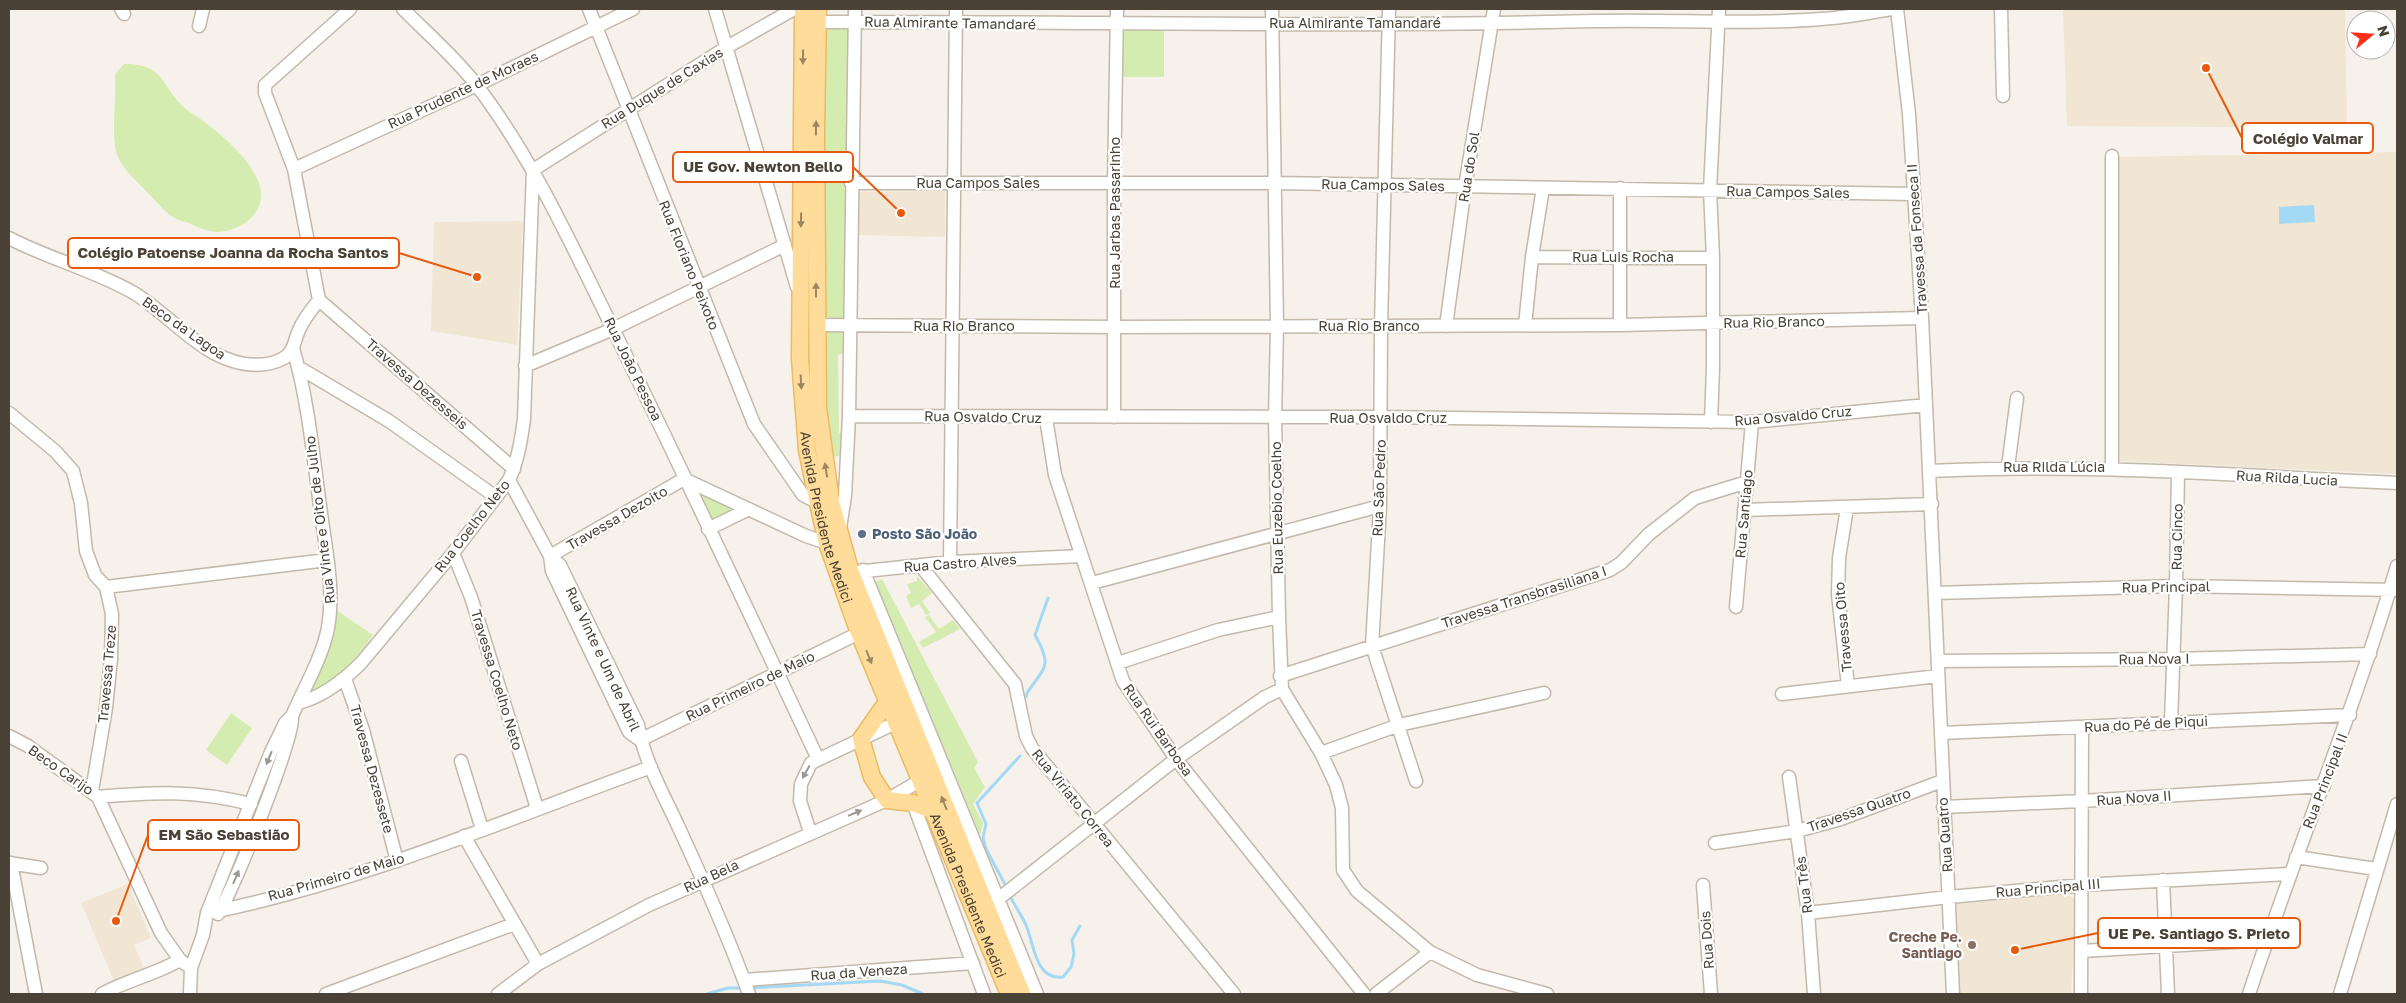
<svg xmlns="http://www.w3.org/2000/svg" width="2406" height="1003" font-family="'Golos Text',sans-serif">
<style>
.education{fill:#f0e6d3}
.green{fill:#d5ecb0}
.water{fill:#a3d9f5}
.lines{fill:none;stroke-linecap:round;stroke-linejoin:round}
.stream{stroke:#a3d9f5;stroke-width:3}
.minor-casing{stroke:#c2b9ab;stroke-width:15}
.major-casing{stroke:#ecba62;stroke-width:19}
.minor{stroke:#fff;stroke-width:12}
.major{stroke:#ffdc99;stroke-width:16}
.oneway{fill:#9b8763}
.oneway2{fill:#9b9791}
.service-dot{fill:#5c6f8a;stroke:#fff;stroke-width:2}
.education-dot{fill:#8d6e63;stroke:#fff;stroke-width:2}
.labels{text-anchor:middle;stroke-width:4.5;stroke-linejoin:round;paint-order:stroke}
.street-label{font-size:14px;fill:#4a4237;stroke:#fff}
.service-label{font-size:14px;font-weight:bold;fill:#4e5e75;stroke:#fff;text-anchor:start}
.education-label{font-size:14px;font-weight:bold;fill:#785e54;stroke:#fff;text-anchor:end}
.leader{fill:none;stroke:#e8590c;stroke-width:2}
.callout-dot{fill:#e8590c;stroke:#fff;stroke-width:2}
.callout{fill:#fff;stroke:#e8590c;stroke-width:2}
.callout-label{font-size:15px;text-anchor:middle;font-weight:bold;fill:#4a4237}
</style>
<rect width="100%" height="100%" fill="#f6f1ea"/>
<path class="education" d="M2063,9h282l2,119 -280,-2z
M2397,152v322l-277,-13 -1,-304z
M945,191v46l-87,-2 1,-43z
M523,221l-6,124 -86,-14 3,-109z
M128,884l23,54 -17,7 10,23 -30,13 -33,-78z
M2066,893l10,7 -5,94h-113l-2,-88 2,-2z"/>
<path class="green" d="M823,27l27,1 -6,290 -24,-1z
M1122,28h42v49h-42z
M124,64c45,-1 37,28 66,48 23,15 73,53 71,85 -1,22 -29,39 -51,34 -7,-1 -14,-5 -21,-8 -5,-2 -13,-3 -18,-7 -8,-6 -16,-16 -24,-24 -9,-10 -24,-22 -29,-35 -8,-19 -1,-60 -3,-83z
M827,330l18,1v22l-7,2 1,78h4l1,22 -17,3 -6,-126z
M700,491l38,18 -27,14z
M917,576l15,17 -10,8 8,12 -4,2 -7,-11 -8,4 -5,-12 5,-3 -4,-9 10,-3z
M882,579l96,183 -4,6 11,19 -12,17 10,19 -3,12 -105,-253z
M336,610l37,25c-14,20 -39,51 -65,58l21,-52z
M929,615l10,14 14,-9 7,9 -37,19 -4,-6 17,-10 -11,-15z
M231,713l21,15 -25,37 -21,-15z"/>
<path class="water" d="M2314,205l1,17 -36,2v-17z"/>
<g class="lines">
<path class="stream" d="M1026,697l1,-4c18,-27 26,-26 8,-58l13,-37
M1007,888l-21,-39 -3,-11 3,-14 -9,-21 43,-47
M1009,894c5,11 12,20 17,31 8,18 9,56 37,52l8,-10 3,-13 -2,-14 8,-14
M750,988l130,-7 22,4 21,9
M707,994l21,-6h15"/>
<defs>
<path id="minor" d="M121,9l3,5
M403,9c23,23 56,52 75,78 56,74 94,159 135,242 70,142 137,286 205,430
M589,9l165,415 49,71 15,8
M715,9l82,278
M1272,9l5,318 -2,91 4,199 3,72 39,64 15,32 6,23 1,62 14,21 73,61 47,23 70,19
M1389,9l-8,317 -1,180 -8,140 44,135
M1897,9l12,105 13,204 31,676
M2001,9l2,87
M818,22c259,-1 518,6 777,-1 75,-2 151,4 226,-2 23,-1 47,-6 70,-10
M199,26l4,-17
M2112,156v312
M294,169l183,-84 156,-76
M851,183h424l639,11
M1620,188v137
M9,238c40,21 85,32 125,55 30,18 63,57 96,67 16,6 37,7 52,-1 13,-6 12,-20 18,-31 5,-11 12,-19 19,-28l-25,-131 -29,-76v-8l85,-76
M1532,257l181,1
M319,300l195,169
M816,325l299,2 505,-2 302,-7
M1525,325l7,-68 11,-69
M1446,326l19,-139 29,-178
M525,366l88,-37 172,-84
M298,367l91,54 107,76
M9,413l46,38 18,20 8,32 5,48 9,24 11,12 6,27 -1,45 -5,49 -14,83
M849,416l532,1 371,5 174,-17
M1114,417v-233l3,-175
M1046,418l9,57 68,206 53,78 188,235
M1711,422l2,-55v-109l-3,-68 9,-181
M2008,467l9,-69
M1930,471c156,-8 311,5 467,12
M509,480l41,76 10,9 78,160c6,36 26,70 41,103 25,54 50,110 70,166
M1847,508l-8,50 -1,36 10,92
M1744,510l188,-6
M840,528l5,-32 4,-80 6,-407
M708,529l41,-20
M453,553l18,44 66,211
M550,556l134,-77 122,57 21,7
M550,556l2,15 77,161 11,8
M950,562l6,-553
M920,565l95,119 11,52 6,12 202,246
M863,570l174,424
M856,572l94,-10 132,-6
M1092,583l288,-77
M106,587l221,-27
M1935,593l241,-7 221,4
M1736,607l16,-185
M1938,661l235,-2 197,-5
M1118,663l100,-33 61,-13
M1280,676l330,-106 11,-7 28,-29 46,-36 52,-16
M345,679l18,51 34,131
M1782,694l156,-18
M298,703c25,-6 45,-22 63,-40l92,-110 56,-73c9,-20 12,-39 15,-61l9,-249 194,-123 67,-38
M2171,722l5,-136 2,-113
M1941,733l409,-18
M9,736l19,10 70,51 63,136 19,27 11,8
M640,740l219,-107
M1321,753l78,-28 145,-32
M461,761l21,68
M1789,777l19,136 6,81
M98,797c56,-5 97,-7 153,7
M913,803l71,191
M1943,807l139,-6 242,-15
M810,832l-10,-31 1,-17 10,-21 93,-44
M464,836l74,128
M1715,843l82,-12 44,-12 101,-38
M2296,857l80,12
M9,863l32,5
M11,863l25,131
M2163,880l5,114
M1703,885l8,109
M997,900l179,-141 89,-62 17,-8
M207,913c153,-30 298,-93 444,-146
M1808,913l141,-16 133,-12 207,-11
M218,914c14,-20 78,-180 74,-198
M2082,951l185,-11
M744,980l229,-17
M102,994c25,-14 52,-19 78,-34
M190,994l1,-26 12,-33 4,-22 64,-161 14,-29 7,-7c12,-28 30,-58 36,-88 7,-40 -3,-82 -8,-122 -7,-52 -12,-106 -27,-158
M326,994l188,-70
M498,994l40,-30 111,-59 238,-105 41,-24
M1376,994l54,-42
M2081,994l1,-266
M2249,994c47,-143 105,-283 148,-428
M2340,994l57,-190"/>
<g id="major">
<path id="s1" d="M803,9l-3,350 7,91 11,53 9,40 32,90 150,361"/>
<path d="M818,9l-2,122 2,277 13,94 20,71 171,421"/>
<path d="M887,702l-26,37 11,38 15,23 26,3 19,7"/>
</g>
</defs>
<use href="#minor" class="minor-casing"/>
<use href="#major" class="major-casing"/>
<use href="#minor" class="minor"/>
<use href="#major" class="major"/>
</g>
<defs><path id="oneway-solid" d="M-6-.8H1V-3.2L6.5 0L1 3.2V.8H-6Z" transform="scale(1.25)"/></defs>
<g class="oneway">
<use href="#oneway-solid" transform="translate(803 57) rotate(91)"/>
<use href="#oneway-solid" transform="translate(816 128) rotate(-89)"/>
<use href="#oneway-solid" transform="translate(801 220) rotate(91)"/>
<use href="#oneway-solid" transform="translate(816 290) rotate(-90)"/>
<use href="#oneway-solid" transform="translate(801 382) rotate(87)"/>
<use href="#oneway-solid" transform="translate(826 470) rotate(-99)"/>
<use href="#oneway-solid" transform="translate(869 657) rotate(68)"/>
<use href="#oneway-solid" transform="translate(944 803) rotate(-112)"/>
</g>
<g class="oneway2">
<use href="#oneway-solid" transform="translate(269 758) rotate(112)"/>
<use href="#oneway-solid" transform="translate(806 772) rotate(119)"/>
<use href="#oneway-solid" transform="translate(855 813) rotate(-23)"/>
<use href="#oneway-solid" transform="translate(236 877) rotate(-67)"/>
</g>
<circle class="service-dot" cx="862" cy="534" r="5"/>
<circle class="education-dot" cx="1972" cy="945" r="5"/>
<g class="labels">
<g class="street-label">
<text transform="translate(950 23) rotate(1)" y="5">Rua Almirante Tamandaré</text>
<text x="1355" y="28">Rua Almirante Tamandaré</text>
<text transform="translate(662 88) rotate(-32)" y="5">Rua Duque de Caxias</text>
<text transform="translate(463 90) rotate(-25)" y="5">Rua Prudente de Moraes</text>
<text transform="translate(1469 167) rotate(-81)" y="5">Rua do Sol</text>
<text x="978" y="188">Rua Campos Sales</text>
<text transform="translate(1383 185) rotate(1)" y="5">Rua Campos Sales</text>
<text transform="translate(1788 192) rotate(1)" y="5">Rua Campos Sales</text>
<text transform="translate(1115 213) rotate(-90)" y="5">Rua Jarbas Passarinho</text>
<text transform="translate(1917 239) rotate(-94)" y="5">Travessa da Fonseca II</text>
<text x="1623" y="262">Rua Luis Rocha</text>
<text transform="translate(689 265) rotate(68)" y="5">Rua Floriano Peixoto</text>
<text transform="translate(1774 322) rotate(-1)" y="5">Rua Rio Branco</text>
<text x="964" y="331">Rua Rio Branco</text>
<text x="1369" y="331">Rua Rio Branco</text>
<text transform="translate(184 328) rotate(35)" y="5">Beco da Lagoa</text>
<text transform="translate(633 369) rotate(64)" y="5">Rua João Pessoa</text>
<text transform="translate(417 384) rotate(41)" y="5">Travessa Dezesseis</text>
<text transform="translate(1793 416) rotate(-5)" y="5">Rua Osvaldo Cruz</text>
<text transform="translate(983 417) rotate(1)" y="5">Rua Osvaldo Cruz</text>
<text x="1388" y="423">Rua Osvaldo Cruz</text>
<text x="2054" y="472">Rua Rilda Lúcia</text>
<text transform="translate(2287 478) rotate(3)" y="5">Rua Rilda Lucia</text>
<text transform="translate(1379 488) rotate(-88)" y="5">Rua São Pedro</text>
<text transform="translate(1277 508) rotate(-91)" y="5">Rua Euzebio Coelho</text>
<text transform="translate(1744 514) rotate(-85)" y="5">Rua Santiago</text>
<text dy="5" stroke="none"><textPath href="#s1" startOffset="511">Avenida Presidente Medici</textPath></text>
<text transform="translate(617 518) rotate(-30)" y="5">Travessa Dezoito</text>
<text transform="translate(320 520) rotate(-97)" y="5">Rua Vinte e Oito de Julho</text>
<text transform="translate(472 526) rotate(-52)" y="5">Rua Coelho Neto</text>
<text transform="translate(2177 537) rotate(-89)" y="5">Rua Cinco</text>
<text transform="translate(960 563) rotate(-4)" y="5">Rua Castro Alves</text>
<text transform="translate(2166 587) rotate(-1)" y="5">Rua Principal</text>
<text transform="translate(1524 597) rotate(-18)" y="5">Travessa Transbrasiliana I</text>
<text transform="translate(1843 627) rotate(-95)" y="5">Travessa Oito</text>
<text transform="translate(603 659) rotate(65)" y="5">Rua Vinte e Um de Abril</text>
<text transform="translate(2154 659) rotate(-1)" y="5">Rua Nova I</text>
<text transform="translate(107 674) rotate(-85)" y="5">Travessa Treze</text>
<text transform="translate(497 680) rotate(73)" y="5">Travessa Coelho Neto</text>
<text transform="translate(750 686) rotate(-26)" y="5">Rua Primeiro de Maio</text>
<text transform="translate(2146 724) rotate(-3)" y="5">Rua do Pé de Piqui</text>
<text transform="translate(1158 730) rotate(55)" y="5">Rua Rui Barbosa</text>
<text transform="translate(372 769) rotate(75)" y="5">Travessa Dezessete</text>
<text transform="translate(61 770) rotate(35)" y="5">Beco Carijo</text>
<text transform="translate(2325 781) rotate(-69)" y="5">Rua Principal II</text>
<text transform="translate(1073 798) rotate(51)" y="5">Rua Viriato Correa</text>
<text transform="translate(2134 798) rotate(-4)" y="5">Rua Nova II</text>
<text transform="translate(1859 810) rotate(-19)" y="5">Travessa Quatro</text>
<text transform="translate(1945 835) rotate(-94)" y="5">Rua Quatro</text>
<text transform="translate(711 876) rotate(-25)" y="5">Rua Bela</text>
<text transform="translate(336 877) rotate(-16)" y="5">Rua Primeiro de Maio</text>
<text transform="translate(1804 885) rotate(-97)" y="5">Rua Três</text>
<text transform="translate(2048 888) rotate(-5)" y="5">Rua Principal III</text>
<text dy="5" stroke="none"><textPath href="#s1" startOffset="916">Avenida Presidente Medici</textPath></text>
<text transform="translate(1707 940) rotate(-94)" y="5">Rua Dois</text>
<text transform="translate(859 972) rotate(-4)" y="5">Rua da Veneza</text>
</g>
<g class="service-label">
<text x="872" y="539">Posto São João</text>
</g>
<g class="education-label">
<text x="1962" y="942">Creche Pe.<tspan x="1962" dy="16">Santiago</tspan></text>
</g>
</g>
<path class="leader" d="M2206 68L2242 138M901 213L853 167M477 277L399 253M116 921L148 835M2015 950L2098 933"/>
<g class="callout-dot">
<circle cx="2206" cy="68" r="5"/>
<circle cx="901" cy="213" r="5"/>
<circle cx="477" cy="277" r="5"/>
<circle cx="116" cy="921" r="5"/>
<circle cx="2015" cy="950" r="5"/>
</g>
<g class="callout">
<rect x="2242" y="123" width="131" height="30" rx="5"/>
<rect x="673" y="152" width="180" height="30" rx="5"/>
<rect x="68" y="238" width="331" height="30" rx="5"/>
<rect x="148" y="820" width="151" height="30" rx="5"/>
<rect x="2098" y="918" width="202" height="30" rx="5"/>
</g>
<g class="callout-label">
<text x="2308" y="144">Colégio Valmar</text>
<text x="763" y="172">UE Gov. Newton Bello</text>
<text x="233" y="258">Colégio Patoense Joanna da Rocha Santos</text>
<text x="224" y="840">EM São Sebastião</text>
<text x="2199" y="939">UE Pe. Santiago S. Prieto</text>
</g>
<rect width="2406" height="1003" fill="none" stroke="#4a4237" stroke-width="20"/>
<g transform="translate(2371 35) rotate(72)"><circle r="24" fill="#ffffff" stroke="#b7b3af"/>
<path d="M0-4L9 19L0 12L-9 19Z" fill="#ff2c17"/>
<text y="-8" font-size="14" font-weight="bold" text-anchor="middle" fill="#4a4237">N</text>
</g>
</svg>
